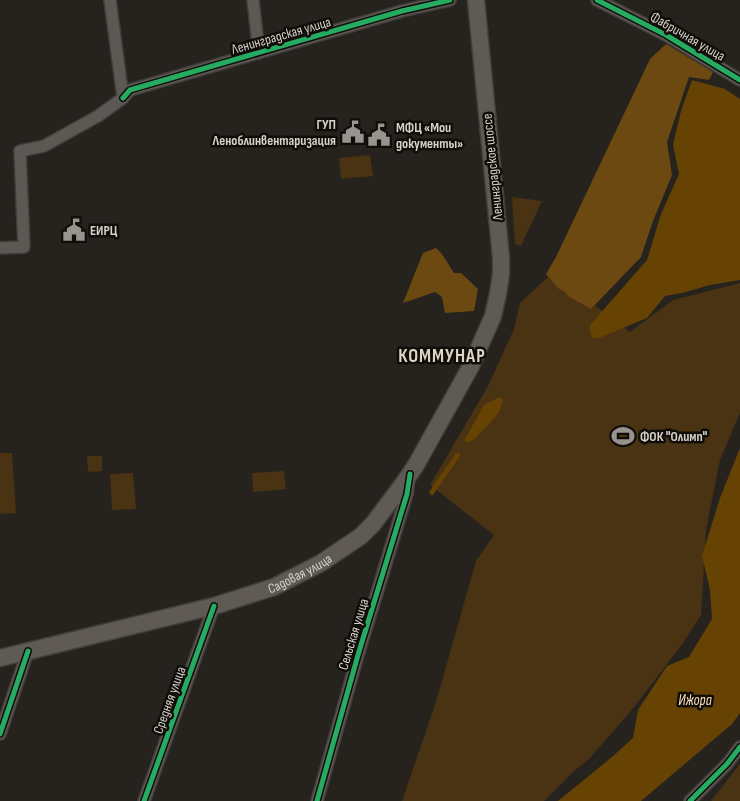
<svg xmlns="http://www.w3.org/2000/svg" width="740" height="801" font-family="'Sofia Sans Condensed',sans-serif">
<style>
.green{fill:#493313}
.forest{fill:#6b4910}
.water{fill:#674303}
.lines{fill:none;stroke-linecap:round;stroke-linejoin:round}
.street-casing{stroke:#423f3a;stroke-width:14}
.secondary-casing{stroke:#423f3a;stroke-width:19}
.street{stroke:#5c5955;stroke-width:11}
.secondary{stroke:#5f5a54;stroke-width:16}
.cycleway-casing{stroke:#100d09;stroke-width:8}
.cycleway{stroke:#26ab63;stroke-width:5}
.labels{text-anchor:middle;stroke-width:5;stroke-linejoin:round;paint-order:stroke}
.street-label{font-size:14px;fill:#d5d0ca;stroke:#100d09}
.poi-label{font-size:14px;font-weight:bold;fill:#d5d0ca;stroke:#100d09;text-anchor:start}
.water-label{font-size:15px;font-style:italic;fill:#fbdeba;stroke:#100d09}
.district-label{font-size:19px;font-weight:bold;letter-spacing:1px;fill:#ded4c8;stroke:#100d09}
</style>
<rect width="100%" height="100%" fill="#26221e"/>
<path class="green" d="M370,155l3,21 -32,3 -2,-21z
M512,197l30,4 -21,45 -6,-2z
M552,273l78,59 43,-32 67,-17v130l-20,47 -14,70 -5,85 -18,28 -52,68 -42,48 -16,13 -29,29h-142l34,-99 40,-141 18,-26 -64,-50 57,-97 27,-59 6,-26z
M0,453h12l4,60 -16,1z
M87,456h15v15l-14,1z
M284,471l2,18 -33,3 -1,-19z
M133,473l3,36 -24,1 -2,-36z
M740,764v37h-29z"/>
<path class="forest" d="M666,44l47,28 -4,8 -20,-3 -22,65 5,33 -19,46 -12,36 -50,52 -23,-13 -2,-3 -8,-5 -12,-14 10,-17 94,-198z
M436,248l6,6 12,19h7l17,16 -4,22 -29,2 -3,-16 -7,-5 -32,11 20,-50z"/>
<path class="water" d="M692,80l33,9 15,10v181l-30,5 -28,8 -17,3 -18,22 -48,20h-6c-3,-5 -5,-9 -2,-14l56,-64 14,-46 18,-40 -6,-29 8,-34z
M500,397l3,3 -4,12 -8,10 -10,10 -5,6 -7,4 -5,-1 20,-36z
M740,448v265l-8,11 -91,77h-83l54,-44 21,-19 5,-28 29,-44 22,-9 23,-38 -2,-29 -8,-34 18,-58z
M456,453h4v3l-27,39h-2l-2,-3z"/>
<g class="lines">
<defs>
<path id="street" d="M253,0l6,53
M597,0l69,35 74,45
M123,98l7,-8 272,-79 48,-11
M0,248l24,-1 -4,-96 24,-5 54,-30 25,-18 -13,-98
M0,734l28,-83
M144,801l70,-195
M317,801l41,-146 49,-161 2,-16
M690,801l37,-37 13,-17"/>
<g id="secondary">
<path id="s1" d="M0,658l214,-52 60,-19 47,-24 40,-27 12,-12 30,-40 13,-19 55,-99 22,-50 5,-22 3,-20v-16l-25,-258"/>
</g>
</defs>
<use href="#street" class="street-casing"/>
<use href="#secondary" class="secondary-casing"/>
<use href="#street" class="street"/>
<use href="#secondary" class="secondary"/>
<defs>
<path id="cycleway" d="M597,0l69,35 74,45
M123,98l7,-8 272,-79 48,-11
M0,734l28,-83
M144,801l70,-195
M317,801l41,-146 49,-161 3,-20
M690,801l37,-37 13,-17"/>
</defs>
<use href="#cycleway" class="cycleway-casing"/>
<use href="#cycleway" class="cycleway"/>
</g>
<defs>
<symbol id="civic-bare" viewBox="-9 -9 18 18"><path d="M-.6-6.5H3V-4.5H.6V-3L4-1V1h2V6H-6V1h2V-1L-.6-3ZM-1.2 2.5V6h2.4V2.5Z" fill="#98938e" stroke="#100d09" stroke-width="2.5" paint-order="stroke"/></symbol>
<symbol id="stadium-bare" viewBox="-9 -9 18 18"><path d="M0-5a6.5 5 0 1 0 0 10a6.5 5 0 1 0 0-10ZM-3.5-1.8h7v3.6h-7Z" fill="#98938e" stroke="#100d09" stroke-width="2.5" paint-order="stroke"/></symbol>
</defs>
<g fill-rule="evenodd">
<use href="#civic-bare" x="337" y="116" width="32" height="32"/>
<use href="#civic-bare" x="363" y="119" width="32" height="32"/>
<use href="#civic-bare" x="58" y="214" width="32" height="32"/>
<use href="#stadium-bare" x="607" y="420" width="32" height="32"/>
</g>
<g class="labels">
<g class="street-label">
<text transform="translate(281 35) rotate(-16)" y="5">Ленинградская улица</text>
<text transform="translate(688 36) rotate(30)" y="5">Фабричная улица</text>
<text transform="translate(492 167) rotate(-96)" y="5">Ленинградское шоссе</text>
<text dy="5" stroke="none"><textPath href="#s1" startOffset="312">Садовая улица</textPath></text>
<text transform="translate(353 634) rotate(-73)" y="5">Сельская улица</text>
<text transform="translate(169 700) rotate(-70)" y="5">Средняя улица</text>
</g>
<g class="poi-label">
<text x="336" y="129" text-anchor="end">ГУП<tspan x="336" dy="16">Леноблинвентаризация</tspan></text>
<text x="396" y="132">МФЦ «Мои<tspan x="396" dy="16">документы»</tspan></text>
<text x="90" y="235">ЕИРЦ</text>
<text x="640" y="441">ФОК "Олимп"</text>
</g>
<g class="water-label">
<text x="695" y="705">Ижора</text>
</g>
<g class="district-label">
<text x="442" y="362">КОММУНАР</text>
</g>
</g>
</svg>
